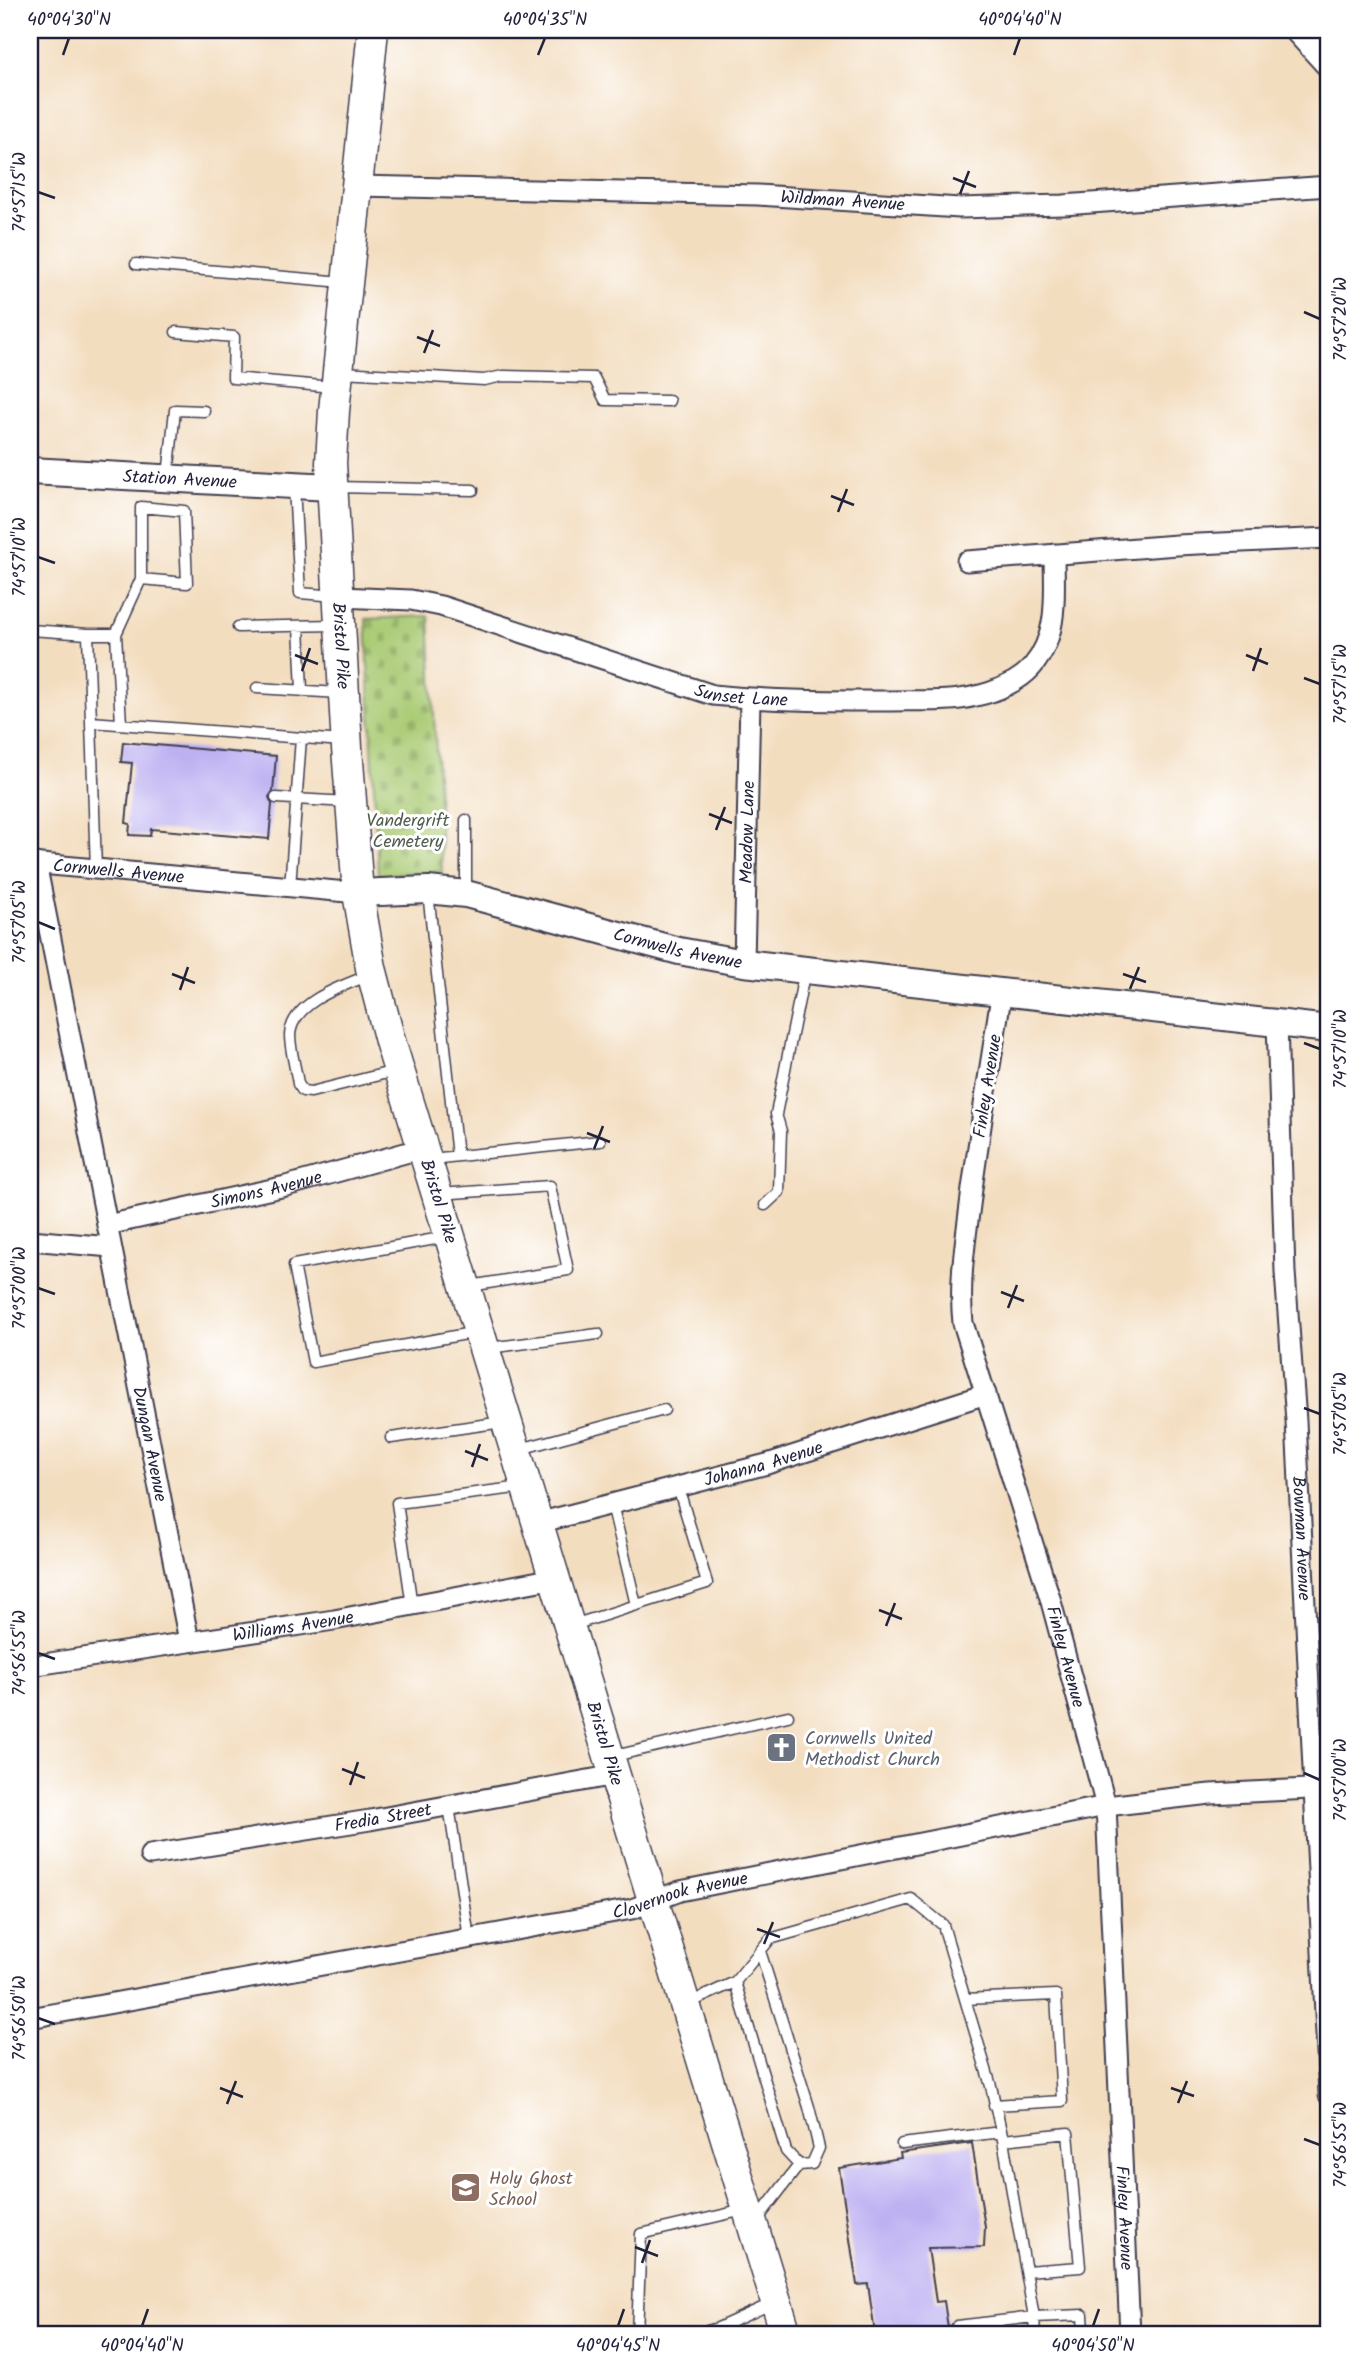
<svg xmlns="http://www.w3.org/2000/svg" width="1359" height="2364" font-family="Kalam,sans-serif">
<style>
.cemetery{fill:url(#cemetery-stones);stroke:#667656;stroke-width:2}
.building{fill:#bdb1f2}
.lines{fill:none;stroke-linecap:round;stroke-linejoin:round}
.lane-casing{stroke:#413e4f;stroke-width:13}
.street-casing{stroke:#413e4f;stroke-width:23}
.secondary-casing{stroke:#413e4f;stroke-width:30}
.primary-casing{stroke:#413e4f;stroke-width:33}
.lane{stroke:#fff;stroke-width:10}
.street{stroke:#fff;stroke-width:19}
.secondary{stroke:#fff;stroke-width:26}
.primary{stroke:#fff;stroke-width:30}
.ticks{fill:none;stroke:#22223b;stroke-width:2.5}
.labels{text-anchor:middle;stroke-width:6;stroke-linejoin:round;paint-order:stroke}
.street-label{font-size:18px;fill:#22223b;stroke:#fff}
.park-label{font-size:18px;fill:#515d4e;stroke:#fff}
.worship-label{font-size:18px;fill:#5b616d;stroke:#fff;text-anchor:start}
.education-label{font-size:18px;fill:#785e54;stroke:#fff;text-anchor:start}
.neatline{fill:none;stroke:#22223b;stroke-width:2.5}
.ticks-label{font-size:18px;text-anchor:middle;fill:#22223b}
</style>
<defs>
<pattern id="cemetery-stones" width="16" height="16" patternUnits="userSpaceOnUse" patternTransform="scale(1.75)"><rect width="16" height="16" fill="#a9ca72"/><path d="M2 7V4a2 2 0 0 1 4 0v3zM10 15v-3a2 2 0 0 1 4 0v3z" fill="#91ad64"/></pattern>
</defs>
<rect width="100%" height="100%" fill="#fff"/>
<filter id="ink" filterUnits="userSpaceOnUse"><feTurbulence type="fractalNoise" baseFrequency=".0143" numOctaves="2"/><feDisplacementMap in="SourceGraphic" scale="14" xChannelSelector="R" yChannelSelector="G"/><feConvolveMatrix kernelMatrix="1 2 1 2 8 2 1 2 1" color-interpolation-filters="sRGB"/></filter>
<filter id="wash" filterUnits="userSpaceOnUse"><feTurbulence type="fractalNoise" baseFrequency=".00686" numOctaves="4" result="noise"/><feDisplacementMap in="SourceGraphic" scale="28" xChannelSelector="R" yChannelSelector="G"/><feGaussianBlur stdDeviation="1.57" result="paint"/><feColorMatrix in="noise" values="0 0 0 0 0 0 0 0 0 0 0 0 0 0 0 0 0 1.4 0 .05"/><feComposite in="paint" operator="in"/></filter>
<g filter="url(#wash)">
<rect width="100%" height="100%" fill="#f3ddbf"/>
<path class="cemetery" d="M429,616l13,256 -64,3 -12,-256z"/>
<g id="blocks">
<path class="building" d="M123,742l153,14 -3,35 -4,6 3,7 -3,35 -118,-10 -1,7 -21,-1 1,-11 -4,-1 6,-60 -11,-1z
M972,2143l13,84 -1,20 -56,1 8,54 8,-1 5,33h-74l-7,-50 -11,1 -18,-117 62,-10 -1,-5z"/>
</g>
</g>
<g filter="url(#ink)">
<use href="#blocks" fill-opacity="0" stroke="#413e4f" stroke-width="2"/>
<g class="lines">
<defs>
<path id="lane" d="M136,264l207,18
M176,332l58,5 -1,41 100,9
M342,372l142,8 19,-4 91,2 11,22 64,1
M168,476l7,-66 29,1
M294,487l6,106 36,3
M335,487l138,3
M299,626l3,64
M238,627l98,-2
M30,630l58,4 8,235
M88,634h28l5,90
M116,634l25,-55 46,4 -3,-72 -43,-4v72
M257,688l83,5
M91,722l252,19
M276,798l73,4
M290,887l11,-149
M428,892l29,264
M466,893v-73
M370,975c-26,10 -78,27 -80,60 0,15 6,34 8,49l5,7 8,1 84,-21
M431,1159l169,-18
M440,1194l110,-8 18,84 -98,16
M765,1205l14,-13 2,-61 -5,-17 29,-144
M446,1237l-152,28 19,97 164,-30
M488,1348l110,-14
M391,1438l112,-16
M520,1449l144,-39
M612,1504l24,101
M412,1606l-15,-103 126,-16
M573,1625l134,-42 -29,-96
M614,1756l174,-40
M449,1806l20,132
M735,1982l51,169 13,14 13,-1 7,-16 -10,-41 -49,-156
M965,1999l91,-4 6,106 -68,4
M689,2003l46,-21 35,-43 141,-40 32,26 48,161 12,54
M902,2144l99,-12
M757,2220l42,-55
M957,2326l77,-9 -31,-177 65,-7 12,134 -54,4
M637,2334l4,-100 103,-24
M696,2334l22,-6 55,-25
M1035,2334l-1,-17 49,-2 1,19"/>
<g id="street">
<path id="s1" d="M357,186l401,9 202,13 103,-3 266,-19"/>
<path d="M967,561l210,-16 152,-7"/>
<path id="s2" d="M340,597l71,3 30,6 272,89c59,6 118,6 177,6 28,-1 58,2 86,-5 19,-4 43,-14 56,-29 28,-33 22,-74 22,-113"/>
<path id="s3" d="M30,863l328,30"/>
<path id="s4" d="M36,863l153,778"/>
<path id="s5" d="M744,963l6,-264"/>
<path id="s6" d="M1002,991c-11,66 -21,132 -30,198 -5,44 -14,89 -9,134l87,275 56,208 24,528"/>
<path id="s7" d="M1277,1023l8,249 11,149 33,674"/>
<path id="s8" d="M107,1225l179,-39 137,-38"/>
<path d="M30,1240l81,7"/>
<path id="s9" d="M538,1523l229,-59 219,-70"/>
<path id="s10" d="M30,1666l304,-46 221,-42"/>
<path id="s11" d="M150,1855l220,-35 245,-45"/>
<path id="s12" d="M30,2018l602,-109 48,-18 426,-85 104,-12 119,-6"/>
</g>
<g id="secondary">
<path d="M1298,30l31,34"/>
<path id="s13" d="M30,471l301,16"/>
<path id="s14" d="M358,893l70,-3 38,4 213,57 65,12 585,66"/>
</g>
<g id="primary">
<path id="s15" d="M373,30l-39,381 -3,52 16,285 11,145 13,75 19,73 396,1293"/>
</g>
</defs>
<use href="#lane" class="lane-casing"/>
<use href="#street" class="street-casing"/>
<use href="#secondary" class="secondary-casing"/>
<use href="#primary" class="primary-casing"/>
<use href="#lane" class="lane"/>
<use href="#street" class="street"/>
<use href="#secondary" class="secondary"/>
<use href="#primary" class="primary"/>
</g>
</g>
<path class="ticks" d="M63,55l6,-17M538,55l7,-17M1014,55l6,-17M953,178l23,9M38,192l17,6M960,194l9,-23M1304,312l16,7M417,337l23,9M424,353l9,-23M831,496l23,9M838,512l9,-23M38,557l17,6M295,655l23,9M1246,655l22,9M302,671l8,-23M1253,671l8,-23M1304,678l16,6M709,814l23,9M716,830l9,-23M38,922l17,7M172,974l23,9M1123,974l23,8M1130,989l9,-22M180,990l8,-23M1304,1043l16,6M587,1133l23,9M594,1149l9,-23M38,1288l17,6M1001,1292l23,9M1008,1308l9,-23M1304,1408l16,6M465,1451l23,9M472,1467l8,-23M879,1610l23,9M886,1626l9,-23M38,1653l17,6M342,1769l23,9M1304,1773l16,7M350,1785l8,-23M757,1929l23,8M764,1944l9,-22M38,2018l17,6M220,2088l23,9M1171,2088l23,8M1178,2103l9,-22M227,2104l9,-23M1304,2139l16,6M635,2247l23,9M642,2263l8,-23M142,2326l6,-17M618,2326l6,-17M1093,2326l6,-17"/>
<defs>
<symbol id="church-square" viewBox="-11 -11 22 22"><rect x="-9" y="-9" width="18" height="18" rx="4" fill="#6b7280" stroke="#fff"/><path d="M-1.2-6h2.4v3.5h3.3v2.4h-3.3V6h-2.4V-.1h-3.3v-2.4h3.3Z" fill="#fff"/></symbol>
<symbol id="school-square" viewBox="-11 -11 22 22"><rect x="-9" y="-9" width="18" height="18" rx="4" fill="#8d6e63" stroke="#fff"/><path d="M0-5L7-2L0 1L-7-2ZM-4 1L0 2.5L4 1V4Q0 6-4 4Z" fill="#fff"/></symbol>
</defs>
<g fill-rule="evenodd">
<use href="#church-square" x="764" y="1730" width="35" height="35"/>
<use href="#school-square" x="448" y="2170" width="35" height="35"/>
</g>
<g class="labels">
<g class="street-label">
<text dy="6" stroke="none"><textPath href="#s1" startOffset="486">Wildman Avenue</textPath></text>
<text dy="6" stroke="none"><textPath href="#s13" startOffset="150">Station Avenue</textPath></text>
<text dy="6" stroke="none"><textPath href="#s15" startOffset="618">Bristol Pike</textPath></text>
<text dy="6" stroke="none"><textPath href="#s2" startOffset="416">Sunset Lane</textPath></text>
<text dy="6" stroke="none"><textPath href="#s5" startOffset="131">Meadow Lane</textPath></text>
<text dy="6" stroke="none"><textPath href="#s3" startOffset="89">Cornwells Avenue</textPath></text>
<text dy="6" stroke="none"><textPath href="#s14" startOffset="327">Cornwells Avenue</textPath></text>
<text transform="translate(987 1086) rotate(-81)" y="6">Finley Avenue</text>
<text dy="6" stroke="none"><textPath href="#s8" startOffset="163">Simons Avenue</textPath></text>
<text dy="6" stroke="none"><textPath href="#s15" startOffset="1185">Bristol Pike</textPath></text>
<text dy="6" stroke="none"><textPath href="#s4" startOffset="592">Dungan Avenue</textPath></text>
<text dy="6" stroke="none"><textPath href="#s9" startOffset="233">Johanna Avenue</textPath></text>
<text dy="6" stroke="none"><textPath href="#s7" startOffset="516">Bowman Avenue</textPath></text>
<text dy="6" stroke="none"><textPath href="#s10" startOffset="266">Williams Avenue</textPath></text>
<text dy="6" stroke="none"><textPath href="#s6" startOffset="684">Finley Avenue</textPath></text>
<text dy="6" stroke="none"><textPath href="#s15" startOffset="1752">Bristol Pike</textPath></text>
<text dy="6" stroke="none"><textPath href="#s11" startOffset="236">Fredia Street</textPath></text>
<text dy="6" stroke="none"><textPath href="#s12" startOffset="662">Clovernook Avenue</textPath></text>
<text dy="6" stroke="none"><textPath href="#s6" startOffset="1251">Finley Avenue</textPath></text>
</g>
<g class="park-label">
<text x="408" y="826">Vandergrift<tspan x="408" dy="21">Cemetery</tspan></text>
</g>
<g class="worship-label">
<text x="805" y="1744">Cornwells United<tspan x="805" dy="21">Methodist Church</tspan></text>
</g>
<g class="education-label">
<text x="489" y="2184">Holy Ghost<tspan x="489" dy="21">School</tspan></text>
</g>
</g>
<rect width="1359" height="2364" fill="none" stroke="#fff" stroke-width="77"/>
<rect x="38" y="38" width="1282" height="2288" class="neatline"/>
<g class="ticks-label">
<text x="69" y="25">40°04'30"N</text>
<text x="545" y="25">40°04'35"N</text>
<text x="1020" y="25">40°04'40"N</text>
<text transform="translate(19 192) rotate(-90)" y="6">74°57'15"W</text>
<text transform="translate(1340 319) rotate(-90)" y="6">74°57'20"W</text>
<text transform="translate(19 557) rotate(-90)" y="6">74°57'10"W</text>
<text transform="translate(1340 684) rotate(-90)" y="6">74°57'15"W</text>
<text transform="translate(19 922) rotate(-90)" y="6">74°57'05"W</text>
<text transform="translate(1340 1049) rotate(-90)" y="6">74°57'10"W</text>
<text transform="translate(19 1288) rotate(-90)" y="6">74°57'00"W</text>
<text transform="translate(1340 1414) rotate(-90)" y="6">74°57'05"W</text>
<text transform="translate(19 1653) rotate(-90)" y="6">74°56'55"W</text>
<text transform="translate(1340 1780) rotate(-90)" y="6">74°57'00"W</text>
<text transform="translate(19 2018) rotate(-90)" y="6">74°56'50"W</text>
<text transform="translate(1340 2145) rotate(-90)" y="6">74°56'55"W</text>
<text x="142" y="2351">40°04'40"N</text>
<text x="618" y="2351">40°04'45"N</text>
<text x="1093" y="2351">40°04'50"N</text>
</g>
</svg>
